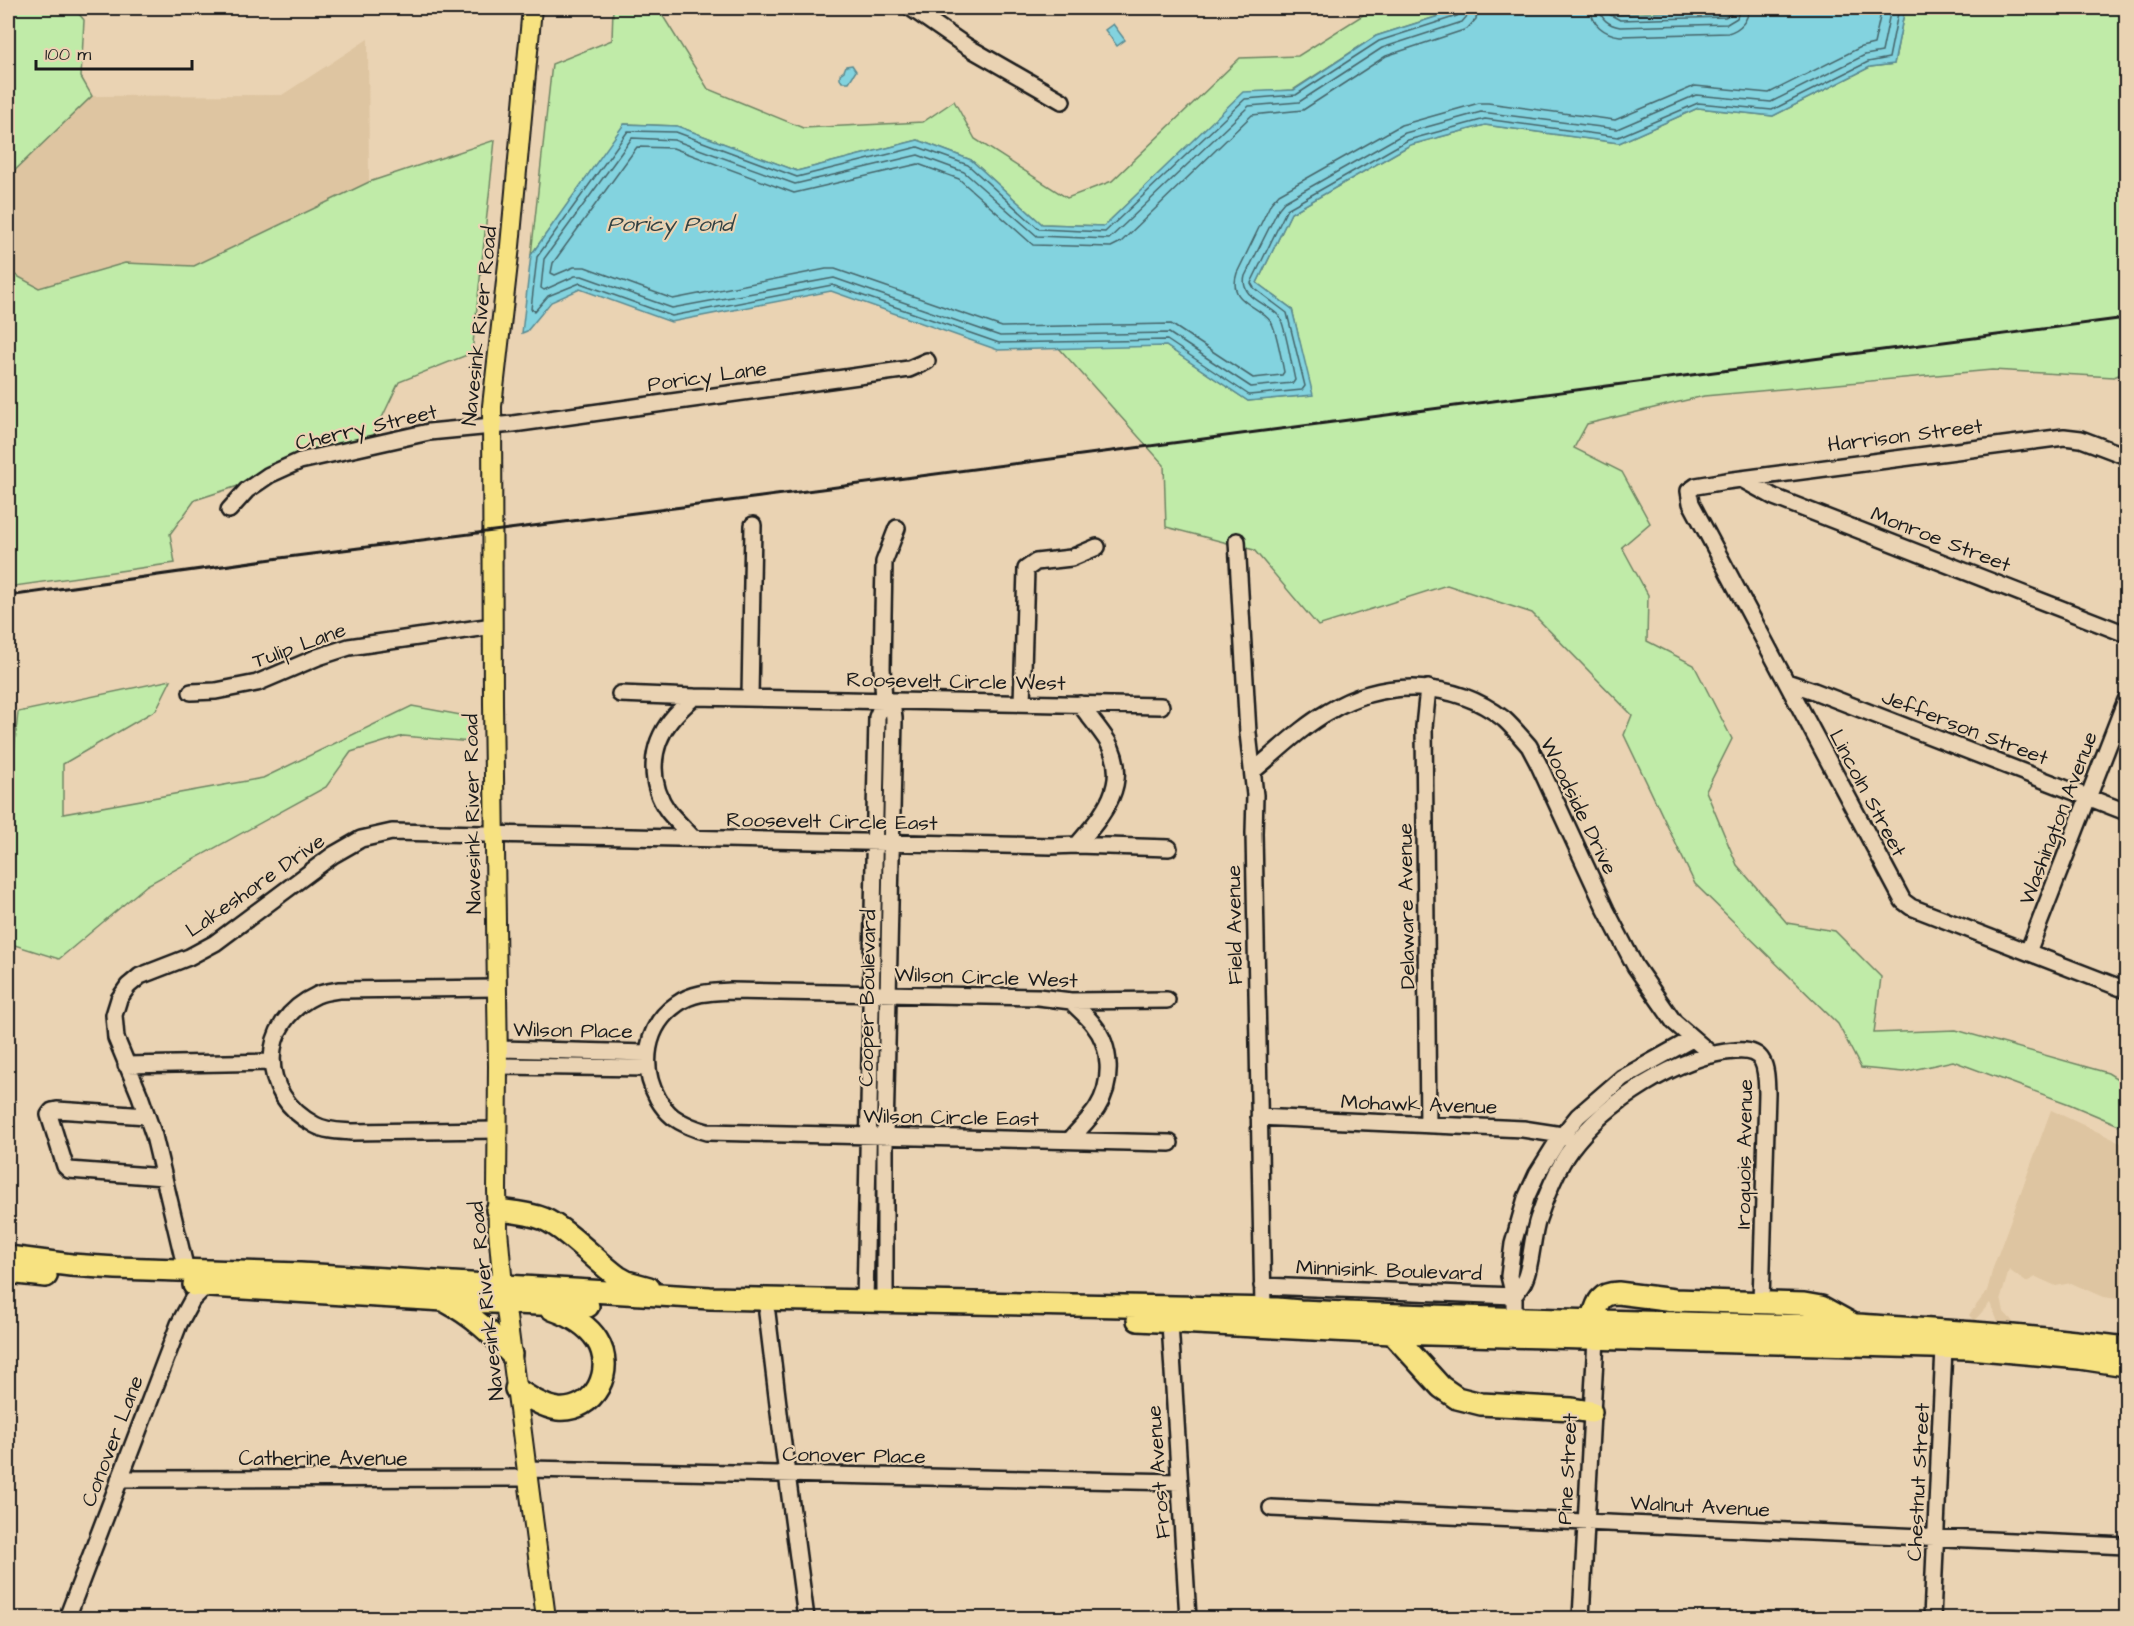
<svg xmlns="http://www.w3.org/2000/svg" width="2134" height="1626" font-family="'Architects Daughter',sans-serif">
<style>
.built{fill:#dec5a1}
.green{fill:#c0eba8;stroke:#6e8462;stroke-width:1.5}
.water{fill:#83d3df;stroke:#5a8a91;stroke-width:1.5}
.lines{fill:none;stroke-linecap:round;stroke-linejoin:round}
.shore{stroke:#45656a;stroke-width:1.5}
.minor-casing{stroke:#1c1c1c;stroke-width:20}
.major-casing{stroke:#1c1c1c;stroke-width:22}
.highway-casing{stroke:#1c1c1c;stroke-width:26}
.minor{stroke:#ead3b3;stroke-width:15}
.major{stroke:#f7e281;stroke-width:18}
.highway{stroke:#f7e281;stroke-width:21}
.rail{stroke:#1c1c1c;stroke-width:3}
.labels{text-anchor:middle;stroke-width:4.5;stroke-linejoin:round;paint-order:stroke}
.street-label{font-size:21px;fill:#1c1c1c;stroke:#ead3b3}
.water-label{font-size:22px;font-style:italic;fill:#314143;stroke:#ead3b3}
</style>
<rect width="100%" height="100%" fill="#ead3b3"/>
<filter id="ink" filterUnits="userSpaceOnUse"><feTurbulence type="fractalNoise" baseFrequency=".0167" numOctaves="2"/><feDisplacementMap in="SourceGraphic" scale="12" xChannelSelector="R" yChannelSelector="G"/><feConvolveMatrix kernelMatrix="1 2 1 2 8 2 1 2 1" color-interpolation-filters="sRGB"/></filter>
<g filter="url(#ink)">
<path class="built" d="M368,39l1,143 -175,84 -69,-3 -86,25 -31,-17v-94l84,-81 190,-1z
M2051,1110l75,35v155l-23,-3 -32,-14 -15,3 -20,-9 -10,5 -17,-12 -8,28 3,14 11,12h-16l-9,-21 -16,18 -5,-6 18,-24 6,-23z"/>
<path class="green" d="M8,8h66l10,12 -3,57 11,19 -84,81z
M613,8h45l50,81 95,39 120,-6 31,-21 21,38 92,59 45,-17 128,-123 58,-2 76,-48h90l-88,28 -83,54 -50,3 -139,133 -62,-2 -71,-64 -53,-20 -121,31 -120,-45 -52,-2 -94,131 21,-191 60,-24z
M1609,8h121l-5,3 -105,3z
M1905,8h221v364l-12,5 -122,-7 -288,26 -117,28 -13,24 48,24 28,51 -28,24 26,48 -1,46 47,24 38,74 -26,52 31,74 50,58 48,8 46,46 -7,56 82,-3 152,43 18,11v44l-57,-24 -116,-43 -50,11 -42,-4 -23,-44 -143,-140 -71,-149 8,-20 -100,-102 -85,-28 -129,41 -64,-76 -88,-23 -2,-62 -106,-118 108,-1 82,55 64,-6 -20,-86 -35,-26 34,-70 119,-68 75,-20 134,18 79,-35 75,8 97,-49 24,-3z
M495,140l-23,213 -73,29 -29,61 -175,57 -25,34 5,29 -167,24v-316l31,17 86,-25 69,3 175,-84z
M171,680l-15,30 -93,54v50l200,-36 149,-72 54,10 4,-1 1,27 -68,-6 -52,16 -25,35 -179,98 -88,74 -51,-16v-130l10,-101z"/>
<path class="water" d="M1464,8h145l11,6 104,-3 6,-3h175l-11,56 -24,3 -97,49 -75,-8 -79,35 -134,-18 -75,20 -119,68 -34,70 35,26 21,86 -65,6 -82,-55 -168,4 -167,-59 -160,31 -91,-33 -29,13 -24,29 -5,2 9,-78 93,-131 53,2 120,45 121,-31 53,20 71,64 62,2 139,-134 51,-2 82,-54z
M1113,24l12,16 -8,6 -12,-16z
M852,65l4,6 -7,11h-7l-2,-3v-5l4,-3 2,-5z"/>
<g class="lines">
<path class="shore" d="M1462,8l-1,5 -4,3 -78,25 -83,54 -51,4 -140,133 -66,-3 -71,-64 -50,-18 -121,30 -121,-45 -48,-1 -91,126 -6,52 4,2 13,-15 32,-13 92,33 160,-31 167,58 168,-3 82,55 53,-5 3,-4 -18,-73 -33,-25 -3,-5 36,-74 121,-69 77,-21 133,18 80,-34 74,7 96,-48 21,-4 10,-50
M1469,8l-1,7 -6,7 -80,26 -83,54 -50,4 -140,133 -72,-3 -73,-64 -46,-17 -123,29 -121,-44 -42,-2 -88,121 -3,29 3,2 31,-14h7l90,32 162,-30 166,58 169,-3 82,54 42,-4 2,-3c-3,-12 -10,-57 -16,-64 -11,-13 -40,-18 -34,-40l34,-68 5,-6 121,-69 76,-21 136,17 79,-34 75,7 94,-47 17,-3 9,-44
M1478,8l-2,11 -9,10 -81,27 -83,54 -51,5 -131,127 -10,5 -78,-2 -74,-66 -41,-15 -124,29 -121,-45 -36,-1 -84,116 -2,10 4,2 19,-8h11l88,32 153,-30h9l167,58 169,-3 82,54 29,-3 2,-3c-2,-10 -8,-44 -13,-50 -13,-18 -44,-19 -34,-49l34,-70 8,-9 122,-69 78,-22h9l127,17 80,-34 74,7 92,-46 13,-3 8,-36
M1591,8c0,16 13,26 29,28l108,-3c13,-4 20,-12 21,-25
M1600,8c0,11 9,17 20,19l107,-3 10,-6 3,-10
M1607,8l2,6 11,6 105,-3 6,-3 1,-6"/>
<defs>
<path id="minor" d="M911,8l55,38 96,55
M2126,456l-45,-17 -17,-2 -338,44 -30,5 -7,5 2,12 212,398 8,6 215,83
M1743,480l31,17 352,137
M229,510l18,-20 22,-15 31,-14 129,-29 84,-8 396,-55 18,-8
M1237,541l11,192 7,62 -1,38 9,475
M1787,682l27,9 312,121
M191,692l25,-1 41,-8 61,-26 31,-10 144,-21
M620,694l74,3
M750,697l3,-172
M884,700l9,10 1,8 -9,419v164
M1022,703l4,-134 10,-7 35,-4 26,-11
M1253,771c25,-20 47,-43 75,-59 54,-33 125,-33 176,7 9,8 17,18 25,27l9,17 68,147 29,56 39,56 38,33
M693,838c-8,-9 -18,-18 -25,-27 -20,-28 -18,-65 3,-91 7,-9 15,-16 23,-23l467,9
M1077,845c26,-30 54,-62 31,-103 -8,-13 -19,-25 -28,-38
M2028,952l98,-252
M496,988l-157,2c-7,1 -16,2 -22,5 -60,27 -59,100 -2,130 11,6 24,6 36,7l147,-2
M1167,1000l-96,1 -33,-4 -307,-6c-19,1 -38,1 -54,13 -32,22 -37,63 -19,95 4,7 9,13 15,18 10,7 22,12 34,15l463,11
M498,1049l149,4
M126,1065l145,-3
M498,1066l149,2
M147,1116l-90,-6 -5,1 -3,4 16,51 4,4 95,7
M1259,1117l264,12 39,6 6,4
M1428,1125l-4,-398 4,-39
M1070,1140c9,-11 20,-21 27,-32 16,-25 15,-61 -4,-84 -6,-8 -15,-15 -22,-23
M186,1270l-32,-134 -14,-40 -24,-58 -2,-23 5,-16 9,-13 12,-10 49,-19 26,-14 118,-88 28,-16 31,-7 659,14 26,-1 92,3
M1262,1286l252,10
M1514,1296c3,-5 8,-10 10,-15 7,-12 8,-45 14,-62 7,-21 20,-53 33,-70 34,-46 107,-94 164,-98 32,-3 31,18 32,42l-6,209
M865,1301l12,-584 7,-17 -2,-32 2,-106 13,-34
M767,1313l13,108 26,197
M1514,1317v-21l-5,-20 4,-32 13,-46 11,-24 20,-32 21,-26 44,-38 70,-39
M1170,1323l18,295
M526,1469l654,13
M119,1479l408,-1
M1271,1508l855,38
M67,1618l112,-294 13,-24 15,-15
M1581,1618l15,-279 -2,-9
M1932,1618l12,-270"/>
<path id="major" d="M532,8l-22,238 -18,160 1,298 5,362 -1,124 1,40 5,56 43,332"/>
<path id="highway" d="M497,1210c16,2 32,3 47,9 24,11 51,41 74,58l9,5 22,6
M8,1257l63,8 45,3 184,6 410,24 567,11 23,2c153,7 307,10 461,14 32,1 64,-1 95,0 91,6 180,11 270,23
M8,1272l38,4
M194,1285l250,15 144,6
M447,1302c26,14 44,31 64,52
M1138,1320l254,13 577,15 111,10 46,7
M1592,1321c5,-16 6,-28 26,-28l56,7 130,4 17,3 31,17
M1392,1333l49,54 16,11 24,6 91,5 19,3
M516,1389c12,8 27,18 42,20 37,3 58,-39 39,-69 -10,-16 -28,-25 -45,-31"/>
</defs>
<use href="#minor" class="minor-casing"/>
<use href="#major" class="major-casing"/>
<use href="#highway" class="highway-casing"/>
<use href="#minor" class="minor"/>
<use href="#major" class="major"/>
<use href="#highway" class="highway"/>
<path class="rail" d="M8,596l272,-38 473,-60 1373,-180"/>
</g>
</g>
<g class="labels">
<g class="street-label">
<text transform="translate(479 326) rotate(-84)" y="7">Navesink River Road</text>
<text transform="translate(707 376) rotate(-8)" y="7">Poricy Lane</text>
<text transform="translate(366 427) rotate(-13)" y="7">Cherry Street</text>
<text transform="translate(1905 435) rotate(-7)" y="7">Harrison Street</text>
<text transform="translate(1941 539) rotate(21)" y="7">Monroe Street</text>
<text transform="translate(299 645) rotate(-20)" y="7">Tulip Lane</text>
<text transform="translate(956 681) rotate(1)" y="7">Roosevelt Circle West</text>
<text transform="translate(1965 727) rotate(21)" y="7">Jefferson Street</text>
<text transform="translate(1868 793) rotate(62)" y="7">Lincoln Street</text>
<text transform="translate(1579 806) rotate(64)" y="7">Woodside Drive</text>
<text transform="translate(472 814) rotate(-91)" y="7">Navesink River Road</text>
<text transform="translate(2058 818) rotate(-69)" y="7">Washington Avenue</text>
<text transform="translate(832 821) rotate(1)" y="7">Roosevelt Circle East</text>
<text transform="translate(255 885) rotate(-35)" y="7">Lakeshore Drive</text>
<text transform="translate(1406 906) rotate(-91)" y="7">Delaware Avenue</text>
<text transform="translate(1234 925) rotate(-91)" y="7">Field Avenue</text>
<text transform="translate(986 977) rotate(2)" y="7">Wilson Circle West</text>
<text transform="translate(867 998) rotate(-89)" y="7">Cooper Boulevard</text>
<text transform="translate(573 1030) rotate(1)" y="7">Wilson Place</text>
<text transform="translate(1419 1104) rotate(2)" y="7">Mohawk Avenue</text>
<text transform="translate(951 1117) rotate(1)" y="7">Wilson Circle East</text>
<text transform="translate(1744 1154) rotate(-89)" y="7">Iroquois Avenue</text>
<text transform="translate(1389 1270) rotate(2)" y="7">Minnisink Boulevard</text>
<text transform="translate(486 1301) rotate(-96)" y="7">Navesink River Road</text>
<text transform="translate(112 1441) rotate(-69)" y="7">Conover Lane</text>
<text transform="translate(854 1455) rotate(1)" y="7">Conover Place</text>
<text x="323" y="1465">Catherine Avenue</text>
<text transform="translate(1567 1469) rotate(-87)" y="7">Pine Street</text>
<text transform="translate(1158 1472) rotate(-94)" y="7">Frost Avenue</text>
<text transform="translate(1918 1482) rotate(-87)" y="7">Chestnut Street</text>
<text transform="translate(1700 1506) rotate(3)" y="7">Walnut Avenue</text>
</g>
<g class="water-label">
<text x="670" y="231">Poricy Pond</text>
</g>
</g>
<rect width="2134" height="1626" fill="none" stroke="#ead3b3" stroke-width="30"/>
<rect x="15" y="15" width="2104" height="1596" fill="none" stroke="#1c1c1c" stroke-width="2" filter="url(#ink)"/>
<path d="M36 60v9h156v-9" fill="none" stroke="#1c1c1c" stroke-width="3"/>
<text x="45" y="60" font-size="18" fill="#1c1c1c" stroke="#ead3b3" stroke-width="4.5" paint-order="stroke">100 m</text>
</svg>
